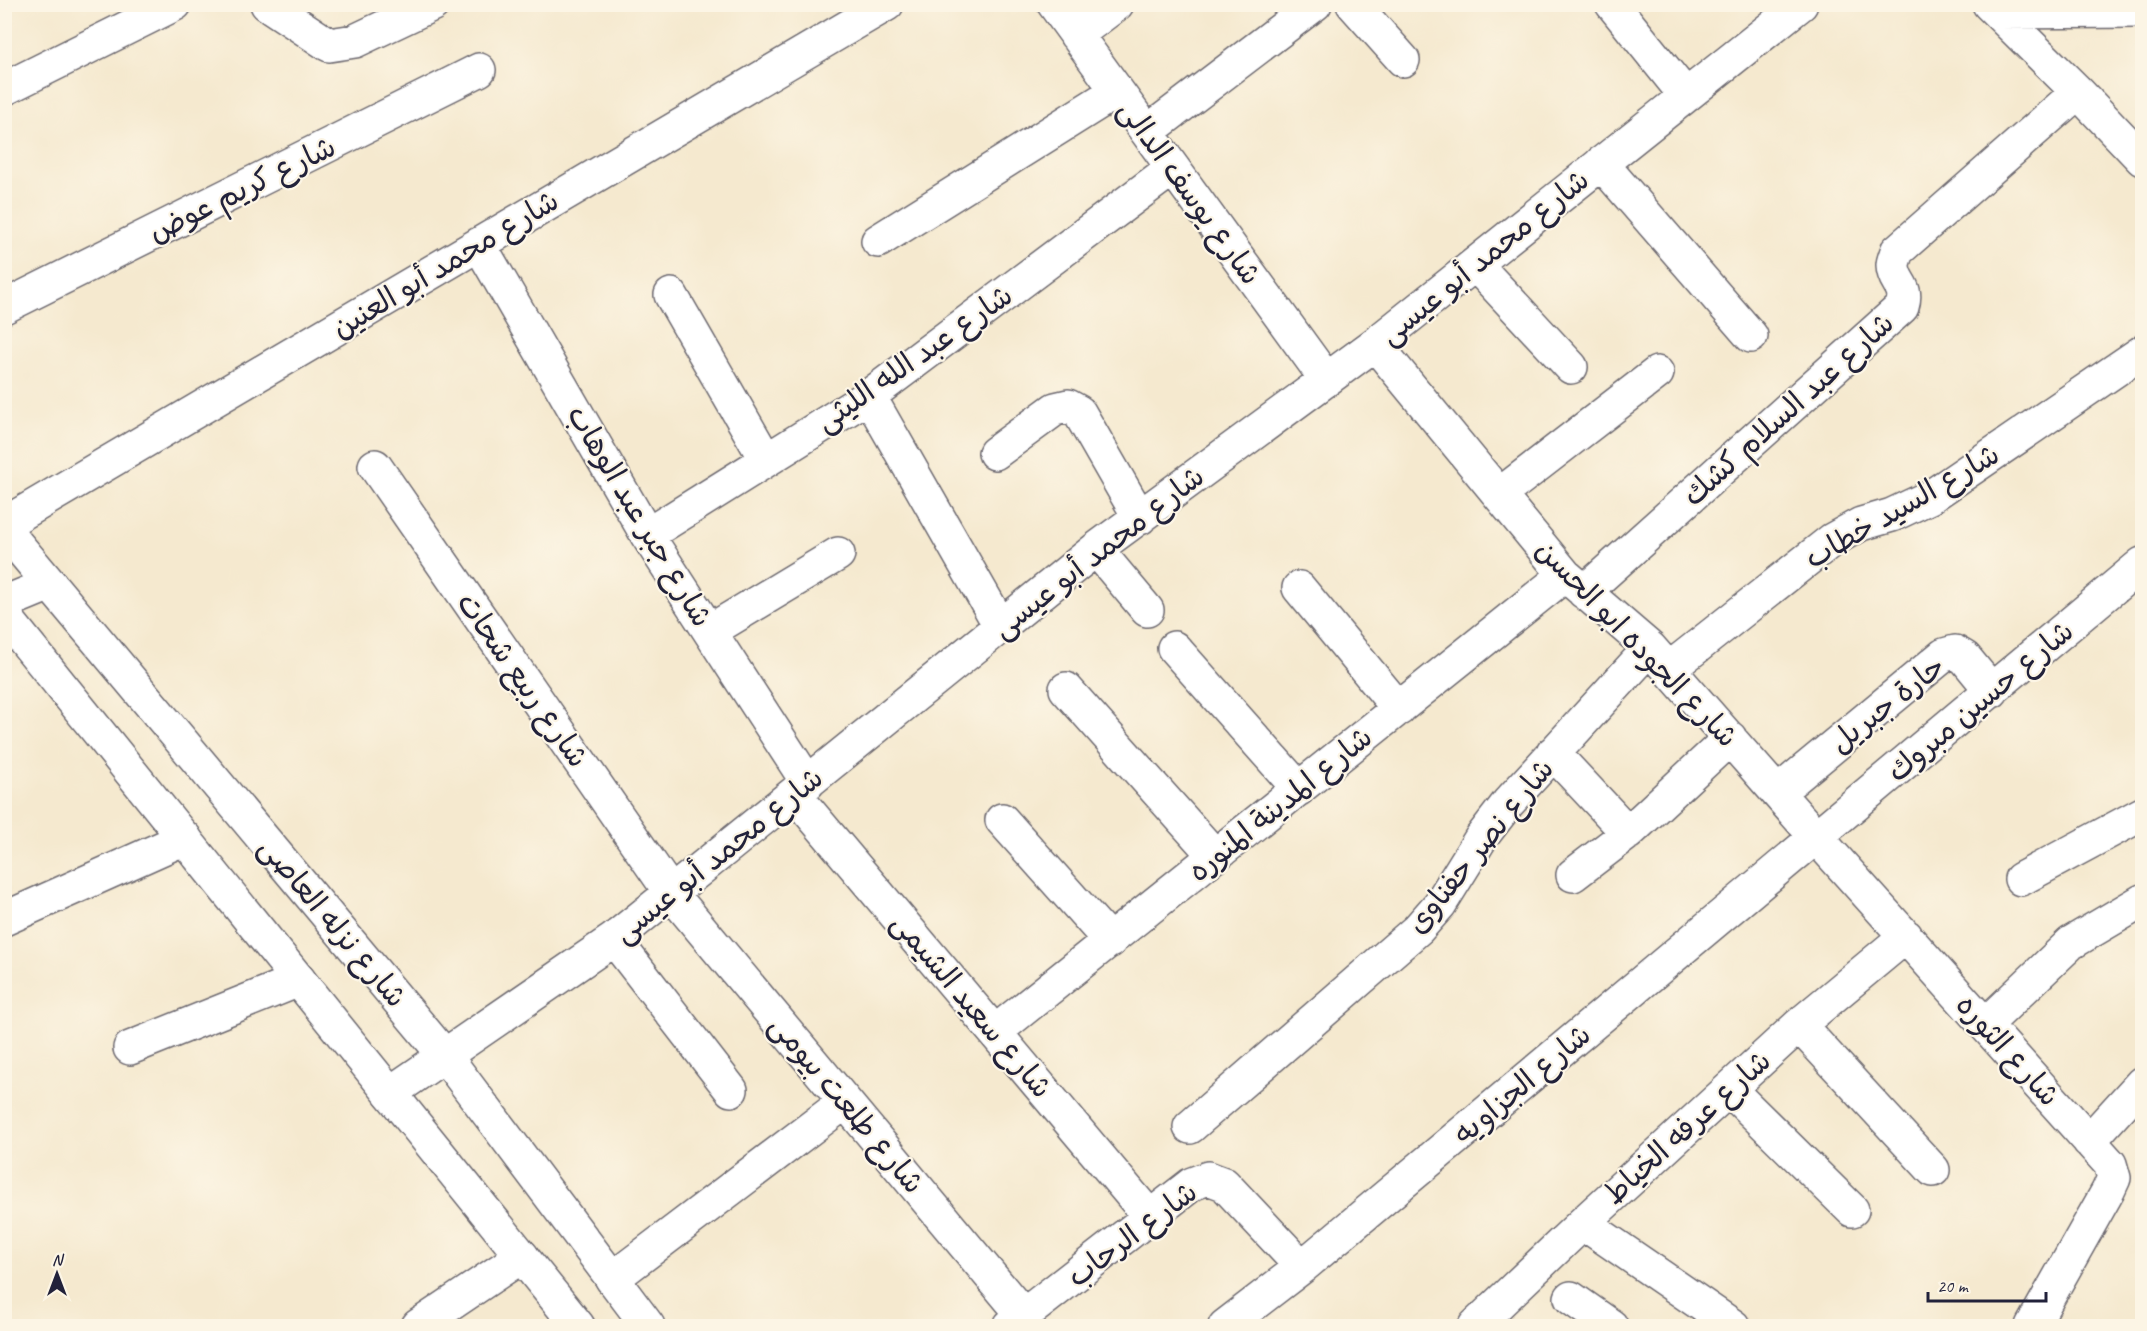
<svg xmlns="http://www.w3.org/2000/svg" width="2147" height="1331" font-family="Caveat,'Playpen Sans Arabic',sans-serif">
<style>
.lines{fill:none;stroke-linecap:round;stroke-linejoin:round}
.minor-casing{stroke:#6c686f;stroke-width:36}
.tertiary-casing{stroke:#6c686f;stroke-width:36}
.minor{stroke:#fff;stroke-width:33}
.tertiary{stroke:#fff;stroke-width:33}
.labels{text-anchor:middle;stroke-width:4.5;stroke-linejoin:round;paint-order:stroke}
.street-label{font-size:30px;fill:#22223b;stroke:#fcf5e5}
</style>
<rect width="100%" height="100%" fill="#fcf5e5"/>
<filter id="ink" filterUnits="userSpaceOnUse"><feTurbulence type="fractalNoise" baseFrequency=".0167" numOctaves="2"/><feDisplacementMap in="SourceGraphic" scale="12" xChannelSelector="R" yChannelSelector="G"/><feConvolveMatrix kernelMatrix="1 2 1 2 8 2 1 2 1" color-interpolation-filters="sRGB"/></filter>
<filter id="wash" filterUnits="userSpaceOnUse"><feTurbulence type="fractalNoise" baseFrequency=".008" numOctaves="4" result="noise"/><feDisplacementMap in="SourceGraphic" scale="24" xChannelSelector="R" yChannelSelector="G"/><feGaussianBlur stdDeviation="1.35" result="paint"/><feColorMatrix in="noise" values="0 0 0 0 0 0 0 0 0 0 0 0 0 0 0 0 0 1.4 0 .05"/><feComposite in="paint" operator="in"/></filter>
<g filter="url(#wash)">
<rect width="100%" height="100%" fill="#f5e9cf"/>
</g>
<g filter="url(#ink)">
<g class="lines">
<defs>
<path id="minor" d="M267,4l62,41 26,-4 78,-37
M1054,4l272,375
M1353,4l50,56
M1612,4l74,92
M1989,4l89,88 64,67
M1998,12l144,-1
M1076,35l41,-31
M4,89l171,-85
M1147,132l168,-128
M1601,163l150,173
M878,241l239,-150
M479,244l168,291 161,248
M1475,264l96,103
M671,295l95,165
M4,307l475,-237
M1375,344l190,231 85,73 167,190 293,326 4,14 -6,13 -76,135
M869,396l132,231
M995,453l60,-44 13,-3 11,6 61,106
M375,466l296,427 353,423
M1499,495l158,-122
M4,524l883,-520
M647,535l222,-139 304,-228
M1096,549l51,61
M1299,588l100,121
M1584,592l318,-285c7,-23 -9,-23 -9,-42 0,-4 3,-10 4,-14l181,-159
M4,603l46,-19
M710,631l128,-77
M1174,648l125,141
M1669,669l163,-129 29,-16 31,-9 38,-18 212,-145
M1066,689l149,167
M1553,753l75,80
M1778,792l166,-137 11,-3 10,6 27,33
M794,794l356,423
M1002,820l108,121
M1573,875l55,-42 102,-95
M2021,879l121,-65
M4,919l181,-81
M614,939l117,151
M1799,1025l134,145
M1985,1025l86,-82 71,-42
M995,1032l570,-457
M130,1048l169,-68
M1729,1089l123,121
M390,1093l224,-154 482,-390 279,-205 426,-340
M1190,1127l228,-198 22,-25 41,-66 27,-35 142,-155
M2089,1141l53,-58
M1583,1223l150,103
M612,1279l233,-177
M1571,1298l40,28
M418,1326l104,-70
M1010,1326l182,-142 16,-6 16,6 78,83
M1225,1326l77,-59 840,-703
M1475,1326l108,-103 216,-198 107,-89"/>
<path id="tertiary" d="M4,529l441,527 203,270
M4,615l574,711"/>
</defs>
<use href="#minor" class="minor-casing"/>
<use href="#tertiary" class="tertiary-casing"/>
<use href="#minor" class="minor"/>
<use href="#tertiary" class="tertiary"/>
</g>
</g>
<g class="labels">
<g class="street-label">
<text transform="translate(242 189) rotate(-26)" y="10">شارع كريم عوض</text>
<text transform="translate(1190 192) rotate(54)" y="10">شارع يوسف الدالى</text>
<text transform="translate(1484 257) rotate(-39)" y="10">شارع محمد أبو عيسى</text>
<text transform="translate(445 264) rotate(-31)" y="10">شارع محمد أبو العنين</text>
<text transform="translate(914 358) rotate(-35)" y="10">شارع عبد الله الليثى</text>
<text transform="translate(1788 409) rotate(-42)" y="10">شارع عبد السلام كشك</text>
<text transform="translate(1902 506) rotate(-30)" y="10">شارع السيد خطاب</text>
<text transform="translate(640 516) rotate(59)" y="10">شارع جبر عبد الوهاب</text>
<text transform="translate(1098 552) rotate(-38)" y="10">شارع محمد أبو عيسى</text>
<text transform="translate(1637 643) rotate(46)" y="10">شارع الجوده ابو الحسن</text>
<text transform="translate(523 680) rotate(55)" y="10">شارع ربيع شحات</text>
<text transform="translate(1980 701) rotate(-40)" y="10">شارع حسين مبروك</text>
<text transform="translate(1887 704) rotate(-38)" y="10">حارة جبريل</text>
<text transform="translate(1280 804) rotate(-39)" y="10">شارع المدينة المنوره</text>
<text transform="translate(1480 846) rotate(-51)" y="10">شارع نصر حفناوى</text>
<text transform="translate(718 855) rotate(-39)" y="10">شارع محمد أبو عيسى</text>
<text transform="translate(333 922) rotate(50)" y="10">شارع نزله العاصى</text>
<text transform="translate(972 1005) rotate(50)" y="10">شارع سعيد الشيمى</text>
<text transform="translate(2008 1050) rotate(48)" y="10">شارع الثوره</text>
<text transform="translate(1522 1084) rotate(-40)" y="10">شارع الجزاويه</text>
<text transform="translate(847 1104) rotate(50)" y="10">شارع طلعت بيومى</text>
<text transform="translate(1687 1127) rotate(-42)" y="10">شارع عرفه الخياط</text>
<text transform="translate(1132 1234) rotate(-37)" y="10">شارع الرحاب</text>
</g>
</g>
<rect width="2147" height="1331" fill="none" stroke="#fcf5e5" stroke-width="24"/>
<g transform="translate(57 1274)" stroke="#fcf5e5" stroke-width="4.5" paint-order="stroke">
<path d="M0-4.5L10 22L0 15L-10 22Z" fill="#22223b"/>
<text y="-9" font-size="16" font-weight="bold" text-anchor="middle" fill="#22223b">N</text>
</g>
<path d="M1928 1292v9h118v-9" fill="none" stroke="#22223b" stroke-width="3"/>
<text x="1937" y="1292" font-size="18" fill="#22223b" stroke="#fcf5e5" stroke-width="4.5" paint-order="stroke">20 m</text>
</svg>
